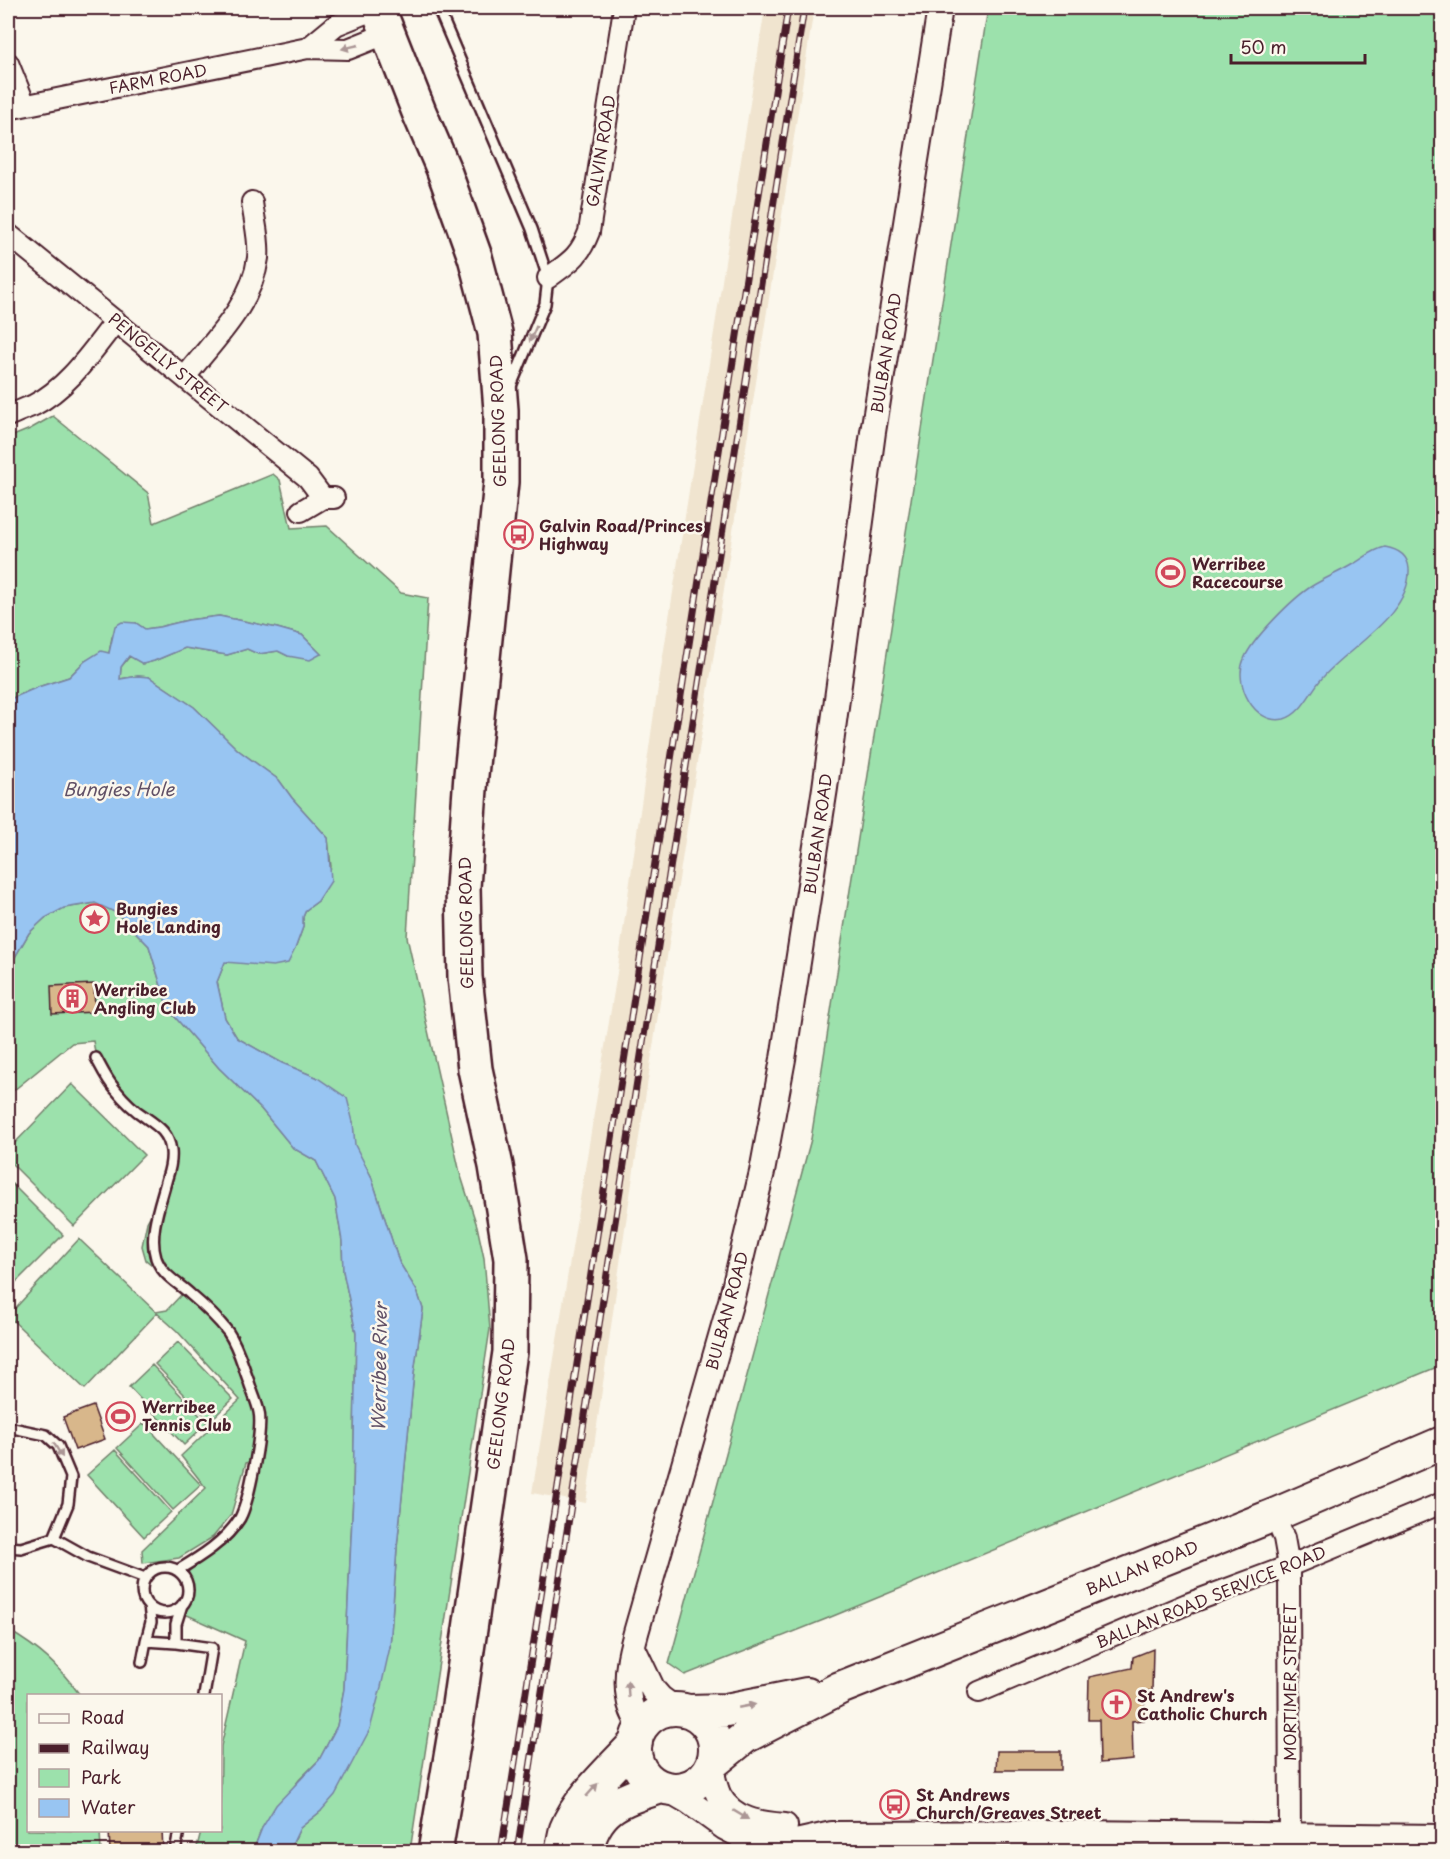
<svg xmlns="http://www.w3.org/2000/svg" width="1450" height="1859" font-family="'Playpen Sans',sans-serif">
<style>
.built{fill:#f0e4cf}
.green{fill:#9ce1ac;stroke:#73806c;stroke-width:1.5}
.water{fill:#98c5f2;stroke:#7983a2;stroke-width:1.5}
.building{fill:#d8b78b;stroke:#4a1f2b;stroke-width:1.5}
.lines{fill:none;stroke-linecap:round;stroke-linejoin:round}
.service-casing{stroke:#4a1f2b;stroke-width:14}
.minor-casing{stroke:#4a1f2b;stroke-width:24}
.tertiary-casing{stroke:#4a1f2b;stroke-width:28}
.primary-casing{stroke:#4a1f2b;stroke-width:36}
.trunk-casing{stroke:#4a1f2b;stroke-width:38}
.service{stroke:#fbf7ec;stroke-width:9}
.minor{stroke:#fbf7ec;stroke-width:20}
.tertiary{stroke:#fbf7ec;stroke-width:24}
.primary{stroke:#fbf7ec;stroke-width:32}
.trunk{stroke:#fbf7ec;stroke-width:33}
.rail-casing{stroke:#4a1f2b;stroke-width:7}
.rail{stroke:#fbf7ec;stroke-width:4.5;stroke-dasharray:14;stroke-linecap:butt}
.oneway{fill:#ab9695}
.labels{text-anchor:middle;stroke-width:5;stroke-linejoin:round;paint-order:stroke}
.street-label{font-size:16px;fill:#4a1f2b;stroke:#fbf7ec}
.poi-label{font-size:16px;font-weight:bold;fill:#4a1f2b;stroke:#fbf7ec;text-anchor:start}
.water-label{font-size:18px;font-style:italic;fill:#615167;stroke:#fbf7ec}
</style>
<rect width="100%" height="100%" fill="#fbf7ec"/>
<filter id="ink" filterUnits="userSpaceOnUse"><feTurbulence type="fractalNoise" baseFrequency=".0167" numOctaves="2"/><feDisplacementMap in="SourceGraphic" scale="12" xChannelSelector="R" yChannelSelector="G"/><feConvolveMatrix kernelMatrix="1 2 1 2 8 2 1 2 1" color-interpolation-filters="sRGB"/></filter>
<g filter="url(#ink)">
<path class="built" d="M765,8h49l-189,1220 -39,275 -54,-10 85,-520 37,-260z"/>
<path class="green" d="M988,8h454v1357l-616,254 -141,56 -16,-11 142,-525z
M53,416l95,77 6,30 119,-49 7,6 11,48 36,-2 74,67 27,5 -21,339 53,236 17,53 7,32 6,71 -80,522h-121l11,-23 21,-17 69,-164 7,-99 17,-175 9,-64 -6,-18 -18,-29 -28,-86 -17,-31 -1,-23 -37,-45 -34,-14 -45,-25 -12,-20 -8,-36 8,-20h17l53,-13 8,-22v-10l3,-7 12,-9 13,-34 -3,-29 -36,-40 -13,-18 -41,-30 -44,-43 -45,-30 -11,-1 -18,3 1,-12 9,-11 13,8 11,-3 31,-13 42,7 20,-6 11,5 20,-3 10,5 33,-2 -19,-19 -25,-7 -58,-12 -31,4 -29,7 -14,2 -9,-6 -24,14 -3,16 -24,8 -16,16 -31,10 -30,13v-262l22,-9z
M96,903l21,10 32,33 19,63 51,59 42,41 32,39 23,13 19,38 7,42 1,30 13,62 -3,163 -9,193 -7,37 -18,34 -20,20 -37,48 -9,23h-57l5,-20 19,-1 1,-84 24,-105 -69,-31c10,-12 15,-19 8,-34l33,-31 22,-26 20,-64 -13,8 -15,52 -18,22 -34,21 -36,5 -1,-13 64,-62 -25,-32 59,-56 -63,-69 -20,-18 -72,76 -77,-73 71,-77 77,73 11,-2 15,-16 -9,-12 -27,-22 -4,-14 5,-24 17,-32 7,-39 -14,-27 -42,-34 -19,-32 -3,-17 -21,2 -64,52v-126l21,-36 16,-15 19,-10z
M72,1084l72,71 -70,71 -66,-66v-10z
M8,1180l55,55 -55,55z
M178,1342l55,57 -23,22 -55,-57z
M152,1365l55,58 -23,22 -55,-58z
M144,1423l57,62 -28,25 -56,-62z
M115,1450l56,62 -27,25 -57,-62z
M8,1630c32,19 50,35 72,65l-52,1v134l72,1 1,20h-93z"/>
<path class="water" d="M1385,547c12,2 23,7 24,22 2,45 -58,77 -85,107 -13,13 -21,38 -40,43 -30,7 -51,-36 -40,-60 9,-21 49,-61 68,-73 13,-8 28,-14 41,-22 11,-6 19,-14 32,-17z
M219,616l58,12 25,7 19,19 -11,6 -22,-4 -10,-5 -20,3 -11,-5 -20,6 -42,-7 -31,13 -11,3 -14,-8 -8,11 -1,12 18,-3 11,1 45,30 44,43 41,30 13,18 36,40 3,43 -13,20 -12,9 -3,7v10l-8,22 -7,14 -15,3 -48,-4 -8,20 8,36 12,20 45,25 34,14 31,21 6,24 2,23 16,31 28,86 18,29 6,18 -9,64 -17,175 -7,99 -9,40 -11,42 -35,66 -14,16 -21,17 -11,23h-36l9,-23 14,-23 43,-45 18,-34 7,-37 9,-193 3,-163 -13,-62 -1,-30 -7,-42 -19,-38 -23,-13 -32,-39 -42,-41 -51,-59 -19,-63 -32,-33 -22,-10 -31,5 -19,10 -16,15 -21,36v-269l30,-13 31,-10 16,-16 16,-10 8,2 6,-27 7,-4 14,1 9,6 14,-2 29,-7z"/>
<path class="building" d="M94,984l1,28 -43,2 -1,-28z
M93,1406l12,33 -30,11 -12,-33z
M1153,1649l-1,42h-7l-1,29 -12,1 1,39 -33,3 -1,-43h-11l1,-43 43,-9 1,-11z
M997,1751h64v19h-65z
M109,1830h53l1,21h-53z"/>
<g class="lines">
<defs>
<path id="service" d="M438,8l94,221 16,49 -3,26 -34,82
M96,1058c6,11 11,22 19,31 8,10 19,21 30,28 13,9 24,16 26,34 1,9 -1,18 -4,27 -6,24 -19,55 -11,80 6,17 21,24 34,36 13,11 28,25 38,38 11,16 14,32 21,50 3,10 8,20 10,30 4,18 -10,89 -19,106 -14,23 -40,39 -62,52
M8,1427l38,8 12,11 13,31 -3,27 -14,34
M8,1547l13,1 33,-10 34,19 57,21
M142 1590a23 23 0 1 1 46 0a23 23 0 1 1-46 0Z
M146,1641l5,-19 -2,-16
M176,1643v-19l6,-19
M142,1662l4,-21 30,2 36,5 -8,48
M175,1852l4,-22"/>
<path id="minor" d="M308,48l28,-23 42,-17
M8,63l17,42
M8,109l300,-61 40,1 40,-16
M8,234l300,244 15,20
M548,278c21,-16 31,-20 41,-46l35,-224
M185,377c28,-36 67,-72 73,-119 2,-18 -4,-38 -6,-56
M8,416c8,-4 17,-7 26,-11 35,-18 58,-54 82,-84
M301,511l22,-13h11
M1274,1515l10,23 5,28 1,286
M979,1692l208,-88 102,-38 153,-63
M937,1852v-17"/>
<path id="tertiary" d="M633,1648l20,42 7,8 15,11
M641,1728c-5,-10 -11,-19 -12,-30 -6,-31 8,-67 16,-97l86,-300 31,-129 21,-113 42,-271 48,-356 67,-424
M711,1768c2,9 4,20 8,28 14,25 41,28 66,30
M669,1790l19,11 36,26 23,12 49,3 36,-8 246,-1 364,4"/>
<path id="primary" d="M635 1749a40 40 0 1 1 80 0a40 40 0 1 1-80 0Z
M689,1711l37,-1 81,-16
M714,1762l31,-25 95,-49 434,-173 168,-72
M561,1852c2,-8 3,-16 5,-23 13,-32 47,-61 70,-87
M586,1852c10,-46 35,-52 75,-65"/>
<path id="trunk" d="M378,8l41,104 24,56 32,89 20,76 6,77v72l-30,293 -8,112 2,90 10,92 21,97 15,93 -1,93 -55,381 -20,119"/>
</defs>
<use href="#service" class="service-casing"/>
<use href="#minor" class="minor-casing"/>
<use href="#tertiary" class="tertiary-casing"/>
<use href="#primary" class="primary-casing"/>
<use href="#trunk" class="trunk-casing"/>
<use href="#service" class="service"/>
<use href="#minor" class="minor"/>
<use href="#tertiary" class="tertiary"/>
<use href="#primary" class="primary"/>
<use href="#trunk" class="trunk"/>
<defs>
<path id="rail" d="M501,1852l287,-1844
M517,1852l287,-1844"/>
</defs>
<use href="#rail" class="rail-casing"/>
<use href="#rail" class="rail"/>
</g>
<defs><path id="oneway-solid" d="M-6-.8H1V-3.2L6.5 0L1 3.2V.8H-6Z" transform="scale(1.5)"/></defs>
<g class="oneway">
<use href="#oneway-solid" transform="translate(350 47) rotate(167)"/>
<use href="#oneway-solid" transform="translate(533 334) rotate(113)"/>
<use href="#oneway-solid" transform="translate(58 1450) rotate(59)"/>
<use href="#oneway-solid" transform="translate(628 1689) rotate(-94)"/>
<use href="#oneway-solid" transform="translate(747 1706) rotate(-11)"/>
<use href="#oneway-solid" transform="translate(592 1790) rotate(-48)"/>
<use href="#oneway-solid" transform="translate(741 1815) rotate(31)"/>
</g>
</g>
<defs>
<symbol id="bus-ring" viewBox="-11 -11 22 22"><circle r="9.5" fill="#fbf7ec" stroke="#d1495b" stroke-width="1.5"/><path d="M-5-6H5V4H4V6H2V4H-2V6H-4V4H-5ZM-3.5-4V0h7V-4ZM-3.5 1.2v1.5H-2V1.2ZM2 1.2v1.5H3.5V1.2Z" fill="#d1495b"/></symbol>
<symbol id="stadium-ring" viewBox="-11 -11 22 22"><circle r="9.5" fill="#fbf7ec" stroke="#d1495b" stroke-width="1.5"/><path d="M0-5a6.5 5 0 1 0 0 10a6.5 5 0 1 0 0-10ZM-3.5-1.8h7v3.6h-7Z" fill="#d1495b"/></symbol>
<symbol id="sight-ring" viewBox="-11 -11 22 22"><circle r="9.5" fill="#fbf7ec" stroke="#d1495b" stroke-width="1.5"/><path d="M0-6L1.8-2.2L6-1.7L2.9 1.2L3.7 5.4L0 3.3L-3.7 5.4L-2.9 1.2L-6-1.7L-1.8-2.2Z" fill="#d1495b"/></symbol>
<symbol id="building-ring" viewBox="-11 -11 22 22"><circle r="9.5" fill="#fbf7ec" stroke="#d1495b" stroke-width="1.5"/><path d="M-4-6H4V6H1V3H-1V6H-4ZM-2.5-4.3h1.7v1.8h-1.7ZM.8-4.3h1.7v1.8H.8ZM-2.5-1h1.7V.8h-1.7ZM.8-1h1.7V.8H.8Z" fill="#d1495b"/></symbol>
<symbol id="church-ring" viewBox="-11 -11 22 22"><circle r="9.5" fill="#fbf7ec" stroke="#d1495b" stroke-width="1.5"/><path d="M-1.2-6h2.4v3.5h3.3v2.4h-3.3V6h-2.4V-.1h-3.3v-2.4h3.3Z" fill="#d1495b"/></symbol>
</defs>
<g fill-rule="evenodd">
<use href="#bus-ring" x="502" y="518" width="33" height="33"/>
<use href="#stadium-ring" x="1154" y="556" width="33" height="33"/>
<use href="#sight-ring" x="78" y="902" width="33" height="33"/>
<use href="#building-ring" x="56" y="982" width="33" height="33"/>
<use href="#stadium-ring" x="104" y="1400" width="33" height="33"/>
<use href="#church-ring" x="1100" y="1688" width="33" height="33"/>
<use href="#bus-ring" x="878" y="1788" width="33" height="33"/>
</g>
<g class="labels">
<g class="street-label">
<text transform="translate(158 79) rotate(-11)" y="6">FARM ROAD</text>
<text transform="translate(601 151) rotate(-81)" y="6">GALVIN ROAD</text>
<text transform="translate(886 353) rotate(-81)" y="6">BULBAN ROAD</text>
<text transform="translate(168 363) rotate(39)" y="6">PENGELLY STREET</text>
<text transform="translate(498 421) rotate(-92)" y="6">GEELONG ROAD</text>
<text transform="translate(818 834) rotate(-82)" y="6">BULBAN ROAD</text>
<text transform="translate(466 923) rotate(-91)" y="6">GEELONG ROAD</text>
<text transform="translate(727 1311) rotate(-75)" y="6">BULBAN ROAD</text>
<text transform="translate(501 1404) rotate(-83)" y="6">GEELONG ROAD</text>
<text transform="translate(1142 1568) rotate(-22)" y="6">BALLAN ROAD</text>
<text transform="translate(1211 1597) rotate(-22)" y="6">BALLAN ROAD SERVICE ROAD</text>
<text transform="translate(1290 1682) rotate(-90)" y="6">MORTIMER STREET</text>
</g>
<g class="poi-label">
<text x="539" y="532">Galvin Road/Princes<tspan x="539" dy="18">Highway</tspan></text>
<text x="1192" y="570">Werribee<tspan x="1192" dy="18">Racecourse</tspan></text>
<text x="116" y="915">Bungies<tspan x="116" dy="18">Hole Landing</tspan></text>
<text x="94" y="996">Werribee<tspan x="94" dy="18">Angling Club</tspan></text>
<text x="142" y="1413">Werribee<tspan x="142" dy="18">Tennis Club</tspan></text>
<text x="1137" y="1702">St Andrew's<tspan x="1137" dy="18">Catholic Church</tspan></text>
<text x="916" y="1801">St Andrews<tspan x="916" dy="18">Church/Greaves Street</tspan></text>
</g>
<g class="water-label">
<text x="119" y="796">Bungies Hole</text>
<text transform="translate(380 1367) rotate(-89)" y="6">Werribee River</text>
</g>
</g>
<rect width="1450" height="1859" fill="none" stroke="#fbf7ec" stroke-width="30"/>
<rect x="15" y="15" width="1420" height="1829" fill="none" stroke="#4a1f2b" stroke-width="2" filter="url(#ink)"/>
<rect x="27" y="1694" width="195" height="138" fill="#fbf7ec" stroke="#b4a19f" stroke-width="1.5"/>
<rect x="39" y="1714" width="30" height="9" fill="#fbf7ec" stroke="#b4a19f" stroke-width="1.5"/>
<text x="81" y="1724" font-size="18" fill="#4a1f2b">Road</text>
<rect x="39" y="1744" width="30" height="9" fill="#4a1f2b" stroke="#b4a19f" stroke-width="1.5"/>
<text x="81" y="1754" font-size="18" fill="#4a1f2b">Railway</text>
<rect x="39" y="1769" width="30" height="18" fill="#9ce1ac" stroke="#b4a19f" stroke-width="1.5"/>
<text x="81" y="1784" font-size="18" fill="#4a1f2b">Park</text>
<rect x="39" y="1799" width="30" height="18" fill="#98c5f2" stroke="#b4a19f" stroke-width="1.5"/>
<text x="81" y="1814" font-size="18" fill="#4a1f2b">Water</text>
<path d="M1231 54v9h134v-9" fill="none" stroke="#4a1f2b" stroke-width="3"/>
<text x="1240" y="54" font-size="18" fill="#4a1f2b" stroke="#fbf7ec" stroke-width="4.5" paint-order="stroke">50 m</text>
</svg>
